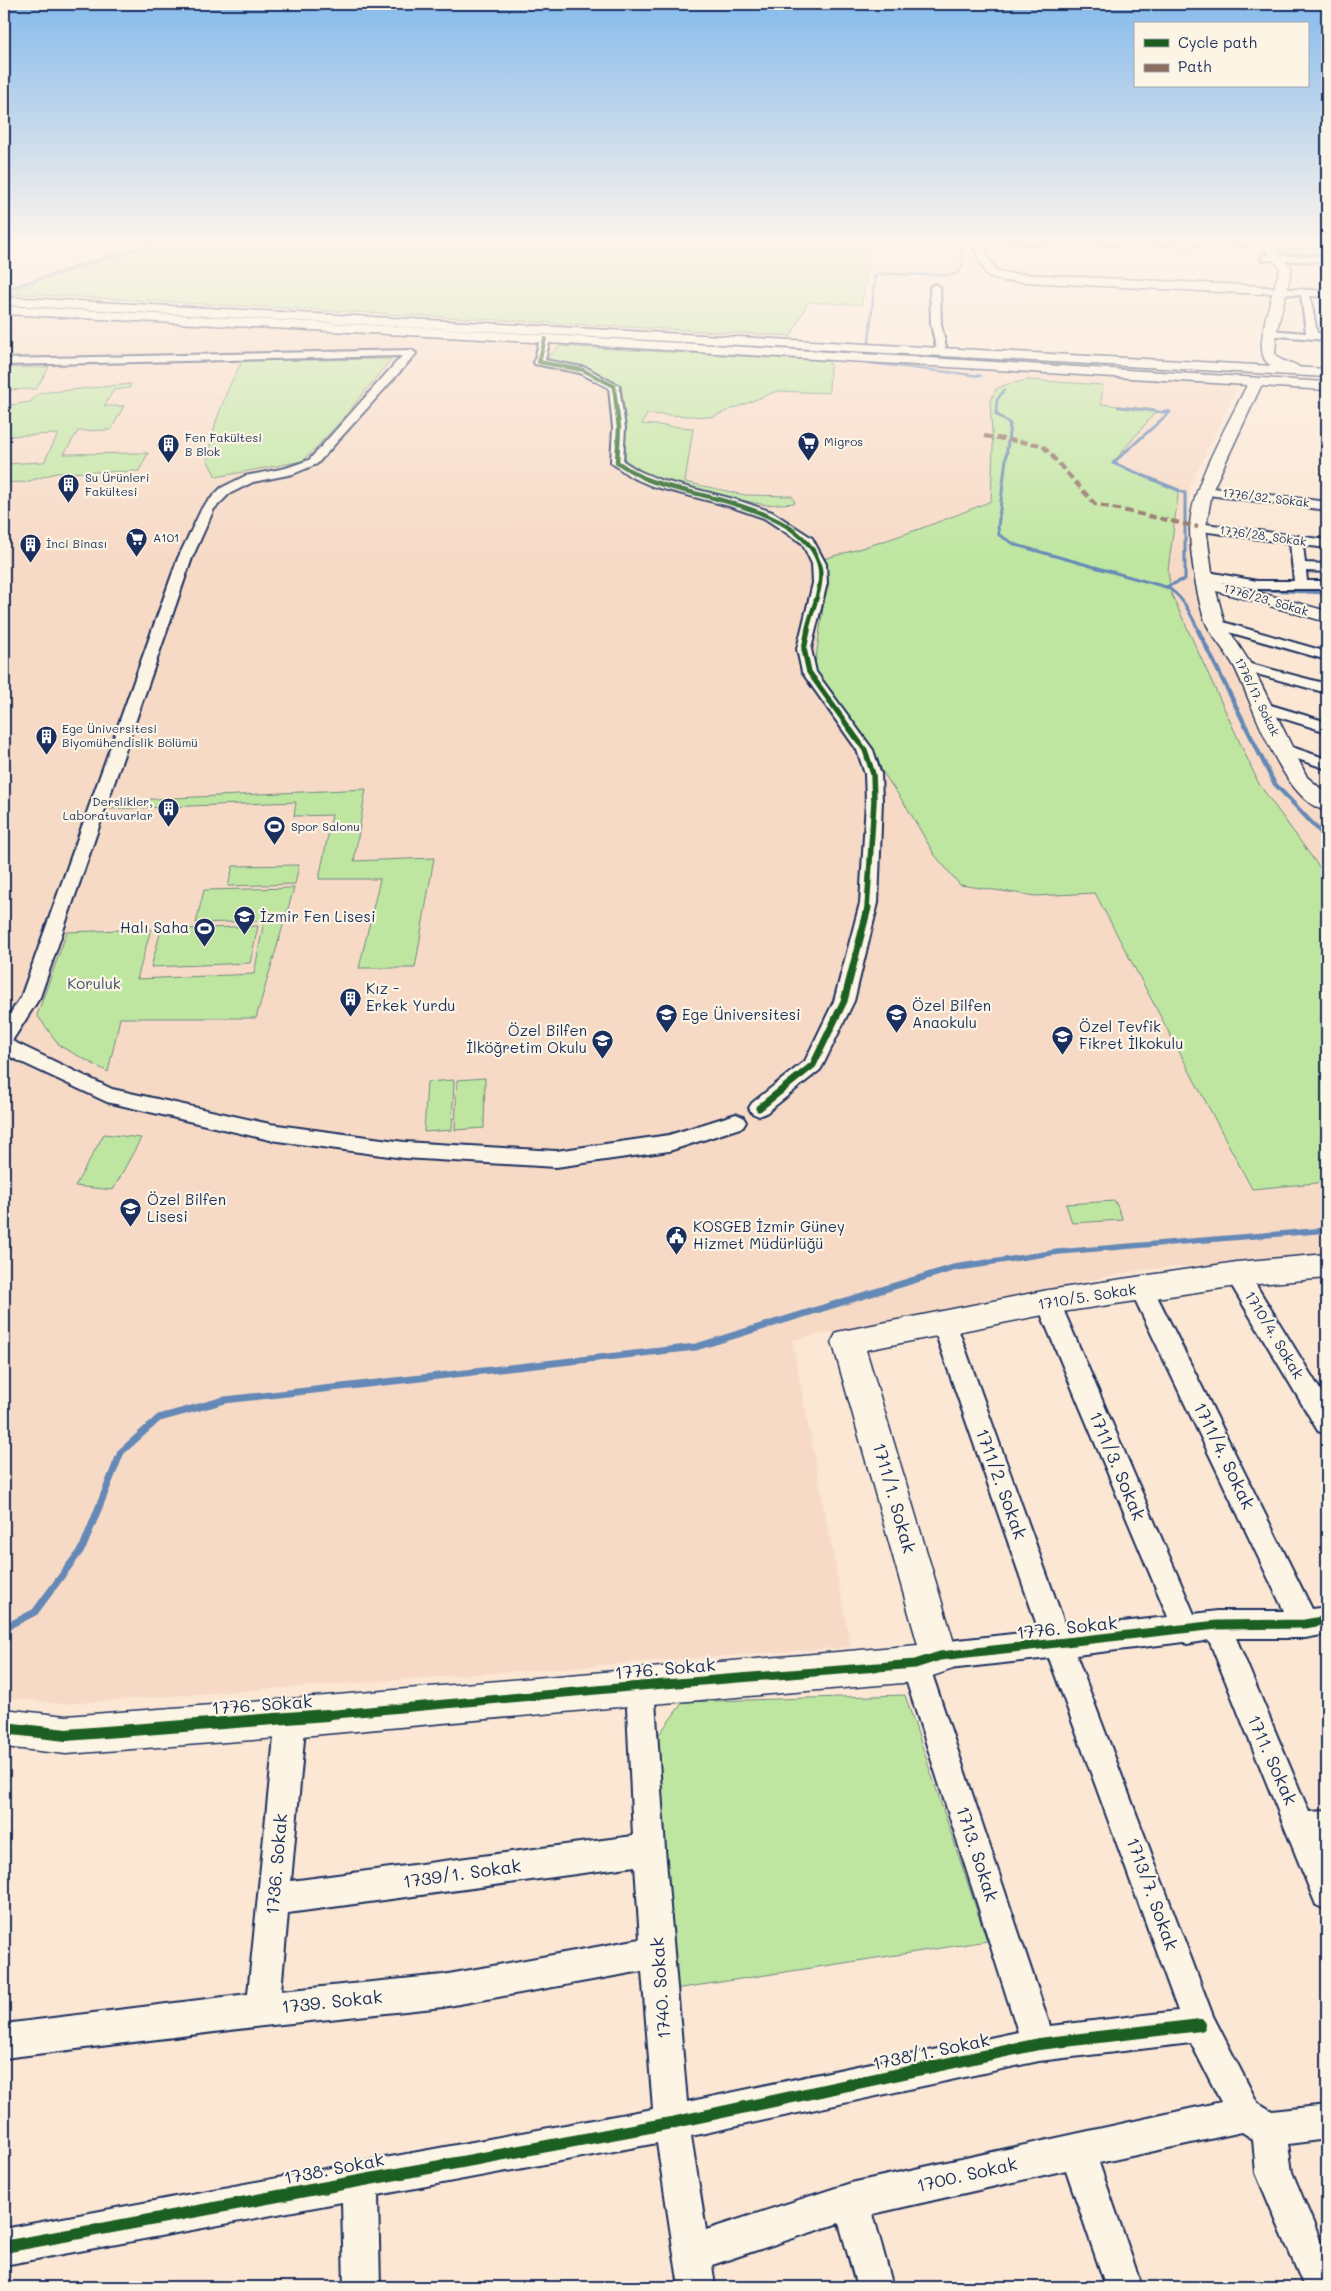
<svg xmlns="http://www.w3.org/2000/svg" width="1331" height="2291" font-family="Mali,sans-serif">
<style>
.built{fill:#f7dac6}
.green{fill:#bfe6a1;stroke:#6d8a80}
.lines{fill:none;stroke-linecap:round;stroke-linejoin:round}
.stream-far4{stroke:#6589b6;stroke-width:2.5}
.stream-far3{stroke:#6589b6;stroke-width:3}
.stream-far2{stroke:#6589b6;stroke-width:4.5}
.stream-far1{stroke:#6589b6;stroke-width:5.5}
.stream{stroke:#6589b6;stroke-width:7}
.street-casing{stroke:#1b2f5e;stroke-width:4}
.secondary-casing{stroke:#1b2f5e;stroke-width:3}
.highway-casing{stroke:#1b2f5e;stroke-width:3}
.street{fill:#fcf5e5;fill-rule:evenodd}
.secondary{fill:#fcf5e5;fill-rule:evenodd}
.highway{fill:#fcf5e5;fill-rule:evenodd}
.quiet{stroke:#8d6e63;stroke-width:4;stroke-dasharray:8 4;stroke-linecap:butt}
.cycleway-far5-casing{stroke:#fcf5e5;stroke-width:5}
.cycleway-far4-casing{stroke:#fcf5e5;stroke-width:6}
.cycleway-far3-casing{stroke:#fcf5e5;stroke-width:8}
.cycleway-far2-casing{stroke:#fcf5e5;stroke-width:10}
.cycleway-far1-casing{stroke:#fcf5e5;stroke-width:12}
.cycleway-casing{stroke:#fcf5e5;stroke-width:15}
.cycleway-far5{stroke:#1b5e20;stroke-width:4}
.cycleway-far4{stroke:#1b5e20;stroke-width:4.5}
.cycleway-far3{stroke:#1b5e20;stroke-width:5.5}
.cycleway-far2{stroke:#1b5e20;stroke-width:7}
.cycleway-far1{stroke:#1b5e20;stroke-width:9}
.cycleway{stroke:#1b5e20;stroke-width:12}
.labels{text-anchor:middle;stroke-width:4.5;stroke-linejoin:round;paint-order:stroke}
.far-poi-label{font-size:12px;fill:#1b2f5e;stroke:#fcf5e5;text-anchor:start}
.far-street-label{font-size:12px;fill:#1b2f5e;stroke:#fcf5e5}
.poi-label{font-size:15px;fill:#1b2f5e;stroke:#fcf5e5;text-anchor:start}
.park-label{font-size:15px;fill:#3c546b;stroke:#fcf5e5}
.street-label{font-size:15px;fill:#1b2f5e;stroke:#fcf5e5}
.near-street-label{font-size:18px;fill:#1b2f5e;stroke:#fcf5e5}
</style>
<rect width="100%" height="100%" fill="#fbe7d4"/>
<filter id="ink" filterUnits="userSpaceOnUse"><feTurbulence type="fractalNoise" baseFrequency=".02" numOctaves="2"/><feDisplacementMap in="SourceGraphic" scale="10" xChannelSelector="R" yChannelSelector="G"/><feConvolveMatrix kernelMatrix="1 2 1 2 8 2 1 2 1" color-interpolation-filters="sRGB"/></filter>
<g filter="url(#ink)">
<path class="built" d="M4,314l555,32 681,36 -50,104 -1,40 3,50 4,18 98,188 33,31v442l-186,15 -349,70 59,307 -791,57 -56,-7z"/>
<path class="green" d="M162,241h704l2,26 -7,38 -53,-3 -17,34 -787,-43z
M1278,243h49v15l-34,-1z
M559,346l268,15 3,2 -1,30 -52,-2 -65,26 -65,-3 -5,10 51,4 -8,54 60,13 47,1 3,7 -29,2 -36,-7 -63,-16 -29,-11 -13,-9 1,-37 -5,-40 -38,-19 -37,-6z
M391,359l-50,62 -38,40 -87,16 -9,-18 9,-38 13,-34 13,-26z
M49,367l-13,22 -32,1v-22z
M1028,380l75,5 -2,19 56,6 -44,53 66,26 -11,81 3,23 88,191 68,94v304l-75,7 -157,-296 -59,3 -76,-11 -26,-31 -26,-45 -94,-137 13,-93 -4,-20c57,-15 113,-35 168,-58l2,-54 -3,-45 6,-13 12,-5z
M131,384l-2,4 -15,2 -10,16h20l-13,24 -33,1 -14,23 84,-1 -9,18 -83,2 -30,9 -22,1v-19l40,-2 14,-28 -54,2 5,-14h-5l7,-17 19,-3 10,-9z
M366,789l-12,72 80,-3 -19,110h-56l21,-89h-61l13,-64 -38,1 2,-14 -186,7 2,-8z
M299,865l-4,19 -67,2 5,-20z
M294,888l-38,130h-136l-12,54 -48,-26 -23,-31 30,-83 84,-3 -14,50 117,-5 10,-53 -68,2 8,-33z
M258,926l-8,37 -99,4 10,-37z
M485,1078l-1,50 -29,2 2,-50z
M454,1080l-2,50 -28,2 3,-50z
M104,1134l37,4 -28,52 -38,-4z
M1115,1201l8,19 -51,3 -6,-19z
M905,1695l82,246 -312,48 -18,-252 26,-35z"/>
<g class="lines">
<path class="stream-far4" d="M144,245l16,-4
M4,290l131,-42
M869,342l6,-66 4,-2 70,1 9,-2 5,-8 -2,-24
M870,363l111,13
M1118,407l51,6
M996,413l1,-13 7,-10"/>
<path class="stream-far3" d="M996,411v3l14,10 -12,103 1,8 17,10 150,42c18,9 24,27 33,44
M1164,411l6,1 -57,51 72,30v86l-19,8
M1242,589l85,4"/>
<path class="stream-far2" d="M1198,630l76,153 53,56"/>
<path class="stream-far1" d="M979,1264l79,-12 269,-22"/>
<path class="stream" d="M4,1628l31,-16 48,-65 38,-95 38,-34 66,-18 471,-53 257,-79 34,-5"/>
<defs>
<path id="street" d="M1004,241h249l1,1 -4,3 -242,-1z
M1265,255l62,1v6l-65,-2v-4z
M935,284l5,3 1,37 5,23 -5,3 -5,-3 -5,-23 -1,-37z
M1261,287l66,4v6l-17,-1 7,37 10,1v6l-61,-5v-4l4,-1 36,3 -5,-38 -43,-3v-4z
M545,336l5,3 -5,21 42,8 32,18 6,42 -2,33 16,10 21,9 77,20 35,12 40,26 14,26 1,19 -16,66 5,23 57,78 8,24 1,27 -4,102 -24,98 -31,64 -3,5 -54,43 -7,3 -7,-3 -3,-5 3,-5 53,-42 29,-60 26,-98 6,-102 -1,-27 -8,-24 -55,-78 -5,-23 16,-66 -1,-19 -10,-21 -38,-25 -35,-12 -77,-20 -21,-9 -18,-13 -2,-2 2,-34 -4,-40 -29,-15 -45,-9 -1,-2 6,-23z
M411,350l5,3 -1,2 -98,109 -24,10 -40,8 -24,12 -15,15 -22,49 -152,439 -28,44 100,48 158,35 134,18 152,9 113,-16 67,-21 7,3 3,5 -3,5 -74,24 -113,16 -152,-9 -134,-18 -163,-38 -103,-48v-31l17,-26 157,-439 24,-50 19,-20 24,-12 41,-8 23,-8 93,-104 -398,9v-6z
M1204,487l123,15v8l-127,-16 -2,-3z
M1198,523l129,17v8l-24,-3 2,18 22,1v8l-21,-1 1,10h20v8h-70l-59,-11 -2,-3 7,-4 54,10h37l-4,-38 -96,-13 -2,-3 2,-3z
M1216,620l111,32v8l-116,-33 -2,-3 2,-3z
M1243,662l84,22v9l-89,-24 -2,-3z
M1261,702l66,20v10l-71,-22 -3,-3 3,-3z
M1283,744l44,15v10l-50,-17 -2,-3 2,-3z
M1237,1265l8,2 82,134v33l-9,-3 -89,-150 -4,-7 4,-7z
M1142,1280l8,2 162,327 15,-2v27l-22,4h-69l73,174 18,-1v30l-5,1 5,14v54l-11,-5 -107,-265 -22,4 -3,-2 -108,13 137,361 44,86 15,9 55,-6v34l-39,5 4,28 35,84v31h-23l-48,-114 -3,-34 -11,-7 -143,31 43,124h-36l-40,-117 -193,44 20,73h-36l-18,-64 -127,42 3,22h-36l-22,-144 -279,52 2,92h-36l-2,-85 -338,63v-36l348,-65 8,-3 3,1 290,-53 -11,-138 -199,36 -180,19 -259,32v-34l244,-30 28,-276 5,-10 10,-5 10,5 5,10 -15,163 342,-45 -7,-150 4,-10 10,-4 10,4 4,10 11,163 22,253 331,-70 -117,-368 4,-10 10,-4 11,6 4,-10 10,-4 99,-11 -107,-308 4,-7 8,-3 8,3 4,7 110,305 102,-11 -132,-315 4,-7 8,-3 8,3 4,7 134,312 23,-3h67l-154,-322 4,-7zM1049,1658l129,353 -128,15 -121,-361 11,5zM635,1866l5,73 -197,36 -162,16 7,-78zM1191,2043l30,59 -370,81 -145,47 -15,-94 348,-75z"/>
<path id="secondary" d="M970,241h10l16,30 8,2 257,13 6,4 -6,4 -258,-13 -16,-5z
M1258,241h11l23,27 -15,62 -2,23c4,11 18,7 25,15l-2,3c-7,2 -13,-1 -19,-3 -5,-1 -11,-3 -14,-8 -11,-17 10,-72 15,-92z
M4,306l460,24 863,52v8l-66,-4 -49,105 -6,36 7,53 114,31v11l-111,-31 9,33 27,42 55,111 20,17v17c-45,-9 -74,-108 -93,-145 -8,-14 -20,-27 -27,-41 -10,-22 -17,-73 -17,-97 0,-41 39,-105 57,-143l-783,-47 -460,-24z
M1327,1254v24l-90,8 -189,28 -182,36 92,306 -5,13 -38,13 -275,23 -349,32 -225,17 -62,-7v-38l62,7 225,-17 627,-54 -86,-304 5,-9 211,-42 189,-28z"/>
<path id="highway" d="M4,297l1323,72v8l-1323,-72z"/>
</defs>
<use href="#street" class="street-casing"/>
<use href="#secondary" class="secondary-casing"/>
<use href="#highway" class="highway-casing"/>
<use href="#street" class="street"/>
<use href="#secondary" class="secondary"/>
<use href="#highway" class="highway"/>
<path class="quiet" d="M984,436l58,9 53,59 103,23"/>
<defs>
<path id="cycleway-far5" d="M545,339l-6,23 44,8 31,16 3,27"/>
<path id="cycleway-far4" d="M617,411l2,17 -2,34c13,9 26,17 40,21 46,15 147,27 162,81 6,21 -8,46 -12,67"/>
<path id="cycleway-far3" d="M808,630l-4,19 5,23 56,78 8,24 1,27 -7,108"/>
<path id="cycleway-far2" d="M759,1108l54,-43 31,-64 24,-93"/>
<path id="cycleway-far1" d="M314,1716l326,-30 275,-22 25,-8 277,-31 88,-1 22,-4"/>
<path id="cycleway" d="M4,1728l62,7 261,-20
M4,2247l667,-124 368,-79 161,-19"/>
</defs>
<use href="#cycleway-far5" class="cycleway-far5-casing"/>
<use href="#cycleway-far4" class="cycleway-far4-casing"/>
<use href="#cycleway-far3" class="cycleway-far3-casing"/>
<use href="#cycleway-far2" class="cycleway-far2-casing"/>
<use href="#cycleway-far1" class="cycleway-far1-casing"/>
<use href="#cycleway" class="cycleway-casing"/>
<use href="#cycleway-far5" class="cycleway-far5"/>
<use href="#cycleway-far4" class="cycleway-far4"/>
<use href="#cycleway-far3" class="cycleway-far3"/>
<use href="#cycleway-far2" class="cycleway-far2"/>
<use href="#cycleway-far1" class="cycleway-far1"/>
<use href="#cycleway" class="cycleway"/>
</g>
</g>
<linearGradient id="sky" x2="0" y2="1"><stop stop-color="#87bbec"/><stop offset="0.43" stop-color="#fdf4ec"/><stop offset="1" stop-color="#fdf4ec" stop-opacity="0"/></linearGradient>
<rect width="1331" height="561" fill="url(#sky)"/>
<defs>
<symbol id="supermarket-pin" viewBox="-11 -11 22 30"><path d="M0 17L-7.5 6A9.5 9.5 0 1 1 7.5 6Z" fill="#1b2f5e" stroke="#fcf5e5"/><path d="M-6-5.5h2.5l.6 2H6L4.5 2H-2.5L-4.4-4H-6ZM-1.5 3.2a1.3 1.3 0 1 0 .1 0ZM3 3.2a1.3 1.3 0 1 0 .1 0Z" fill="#fff"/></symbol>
<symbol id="building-pin" viewBox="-11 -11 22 30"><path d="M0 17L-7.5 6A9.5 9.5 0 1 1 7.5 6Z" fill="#1b2f5e" stroke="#fcf5e5"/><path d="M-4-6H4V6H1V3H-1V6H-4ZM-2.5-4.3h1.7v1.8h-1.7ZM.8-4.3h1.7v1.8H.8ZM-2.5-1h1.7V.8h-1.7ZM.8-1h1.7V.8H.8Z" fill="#fff"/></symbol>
<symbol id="stadium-pin" viewBox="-11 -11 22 30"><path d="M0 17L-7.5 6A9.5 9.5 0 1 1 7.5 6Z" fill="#1b2f5e" stroke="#fcf5e5"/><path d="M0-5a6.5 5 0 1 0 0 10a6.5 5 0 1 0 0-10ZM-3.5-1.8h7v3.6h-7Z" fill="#fff"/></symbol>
<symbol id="school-pin" viewBox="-11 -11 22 30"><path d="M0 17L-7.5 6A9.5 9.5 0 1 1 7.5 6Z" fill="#1b2f5e" stroke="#fcf5e5"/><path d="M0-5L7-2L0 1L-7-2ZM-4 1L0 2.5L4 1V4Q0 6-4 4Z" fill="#fff"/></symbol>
<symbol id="university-pin" viewBox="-11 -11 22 30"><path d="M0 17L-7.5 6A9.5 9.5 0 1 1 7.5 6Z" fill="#1b2f5e" stroke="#fcf5e5"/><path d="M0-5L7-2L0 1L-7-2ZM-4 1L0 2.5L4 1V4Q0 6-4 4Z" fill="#fff"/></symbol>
<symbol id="civic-pin" viewBox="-11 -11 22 30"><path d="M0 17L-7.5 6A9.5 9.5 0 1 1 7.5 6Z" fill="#1b2f5e" stroke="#fcf5e5"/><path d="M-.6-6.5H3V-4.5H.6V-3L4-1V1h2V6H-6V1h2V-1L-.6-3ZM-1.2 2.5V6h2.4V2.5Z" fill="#fff"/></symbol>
</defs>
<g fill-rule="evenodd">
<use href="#supermarket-pin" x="796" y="430" width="25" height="34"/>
<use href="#building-pin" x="156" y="432" width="25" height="34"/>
<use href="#building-pin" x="56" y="472" width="25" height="34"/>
<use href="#supermarket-pin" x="124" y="526" width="25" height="34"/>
<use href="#building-pin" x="18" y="532" width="25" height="34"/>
<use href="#building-pin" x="34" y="724" width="25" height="34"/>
<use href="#building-pin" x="156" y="796" width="25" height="34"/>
<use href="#stadium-pin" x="262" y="814" width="25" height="34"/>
<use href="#school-pin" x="232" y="904" width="25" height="34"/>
<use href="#stadium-pin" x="192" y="916" width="25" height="34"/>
<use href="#building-pin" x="338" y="986" width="25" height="34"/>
<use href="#university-pin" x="654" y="1002" width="25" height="34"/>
<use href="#school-pin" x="884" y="1002" width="25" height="34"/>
<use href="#school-pin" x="1050" y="1024" width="25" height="34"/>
<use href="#school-pin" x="590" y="1028" width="25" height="34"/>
<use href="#school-pin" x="118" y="1196" width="25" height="34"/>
<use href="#civic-pin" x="664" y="1224" width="25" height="34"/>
</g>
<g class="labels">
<g class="far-poi-label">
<text x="185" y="442">Fen Fakültesi<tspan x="185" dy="14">B Blok</tspan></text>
<text x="824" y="446">Migros</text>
<text x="85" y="482">Su Ürünleri<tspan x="85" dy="14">Fakültesi</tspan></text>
<text x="153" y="542">A101</text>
<text x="46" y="548">İnci Binası</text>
<text x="62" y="733">Ege Üniversitesi<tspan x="62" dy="14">Biyomühendislik Bölümü</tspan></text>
<text x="153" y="806" text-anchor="end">Derslikler,<tspan x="153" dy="14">Laboratuvarlar</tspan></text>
<text x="291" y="831">Spor Salonu</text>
</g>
<g class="far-street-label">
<text transform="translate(1266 498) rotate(7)" y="4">1776/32. Sokak</text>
<text transform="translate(1263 536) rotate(8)" y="4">1776/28. Sokak</text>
<text transform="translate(1266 600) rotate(16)" y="4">1776/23. Sokak</text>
<text transform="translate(1257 697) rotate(64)" y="4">1776/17. Sokak</text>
</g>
<g class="poi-label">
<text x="260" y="922">İzmir Fen Lisesi</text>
<text x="189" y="933" text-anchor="end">Halı Saha</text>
<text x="366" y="994">Kız -<tspan x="366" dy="17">Erkek Yurdu</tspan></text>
<text x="912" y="1011">Özel Bilfen<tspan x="912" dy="17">Anaokulu</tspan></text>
<text x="682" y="1020">Ege Üniversitesi</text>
<text x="1079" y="1032">Özel Tevfik<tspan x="1079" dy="17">Fikret İlkokulu</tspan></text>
<text x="587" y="1036" text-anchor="end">Özel Bilfen<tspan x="587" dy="17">İlköğretim Okulu</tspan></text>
<text x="147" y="1205">Özel Bilfen<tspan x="147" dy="17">Lisesi</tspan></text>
<text x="693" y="1232">KOSGEB İzmir Güney<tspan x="693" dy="17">Hizmet Müdürlüğü</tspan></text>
</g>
<g class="park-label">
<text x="94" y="989">Koruluk</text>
</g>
<g class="street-label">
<text transform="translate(1087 1297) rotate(-9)" y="5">1710/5. Sokak</text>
<text transform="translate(1274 1335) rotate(59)" y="5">1710/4. Sokak</text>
</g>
<g class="near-street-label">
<text transform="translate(1224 1456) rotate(64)" y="6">1711/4. Sokak</text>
<text transform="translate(1117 1466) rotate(67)" y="6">1711/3. Sokak</text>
<text transform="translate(1001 1484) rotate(70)" y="6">1711/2. Sokak</text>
<text transform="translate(894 1498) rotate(74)" y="6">1711/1. Sokak</text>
<text transform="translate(1067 1628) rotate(-6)" y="6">1776. Sokak</text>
<text transform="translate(665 1669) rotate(-5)" y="6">1776. Sokak</text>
<text transform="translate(262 1705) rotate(-4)" y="6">1776. Sokak</text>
<text transform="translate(1272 1760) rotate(66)" y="6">1711. Sokak</text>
<text transform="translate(977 1854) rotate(72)" y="6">1713. Sokak</text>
<text transform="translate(277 1864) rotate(-85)" y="6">1736. Sokak</text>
<text transform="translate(462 1874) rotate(-8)" y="6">1739/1. Sokak</text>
<text transform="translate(1152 1894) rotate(70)" y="6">1713/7. Sokak</text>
<text transform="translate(661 1988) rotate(-94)" y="6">1740. Sokak</text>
<text transform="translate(332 2002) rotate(-6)" y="6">1739. Sokak</text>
<text transform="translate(931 2052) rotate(-12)" y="6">1738/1. Sokak</text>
<text transform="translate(334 2169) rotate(-11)" y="6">1738. Sokak</text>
<text transform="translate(967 2175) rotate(-13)" y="6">1700. Sokak</text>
</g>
</g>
<rect width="1331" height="2291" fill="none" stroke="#fcf5e5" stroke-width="20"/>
<rect x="10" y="10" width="1311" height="2271" fill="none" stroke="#1b2f5e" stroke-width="2" filter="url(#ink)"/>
<rect x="1134" y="22" width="175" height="65" fill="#fcf5e5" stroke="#a2a6af"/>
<rect x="1144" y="39" width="25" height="8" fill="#1b5e20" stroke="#a2a6af"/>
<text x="1178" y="48" font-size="15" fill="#1b2f5e">Cycle path</text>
<rect x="1144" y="64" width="25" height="8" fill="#8d6e63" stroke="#a2a6af"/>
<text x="1178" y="72" font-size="15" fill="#1b2f5e">Path</text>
</svg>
